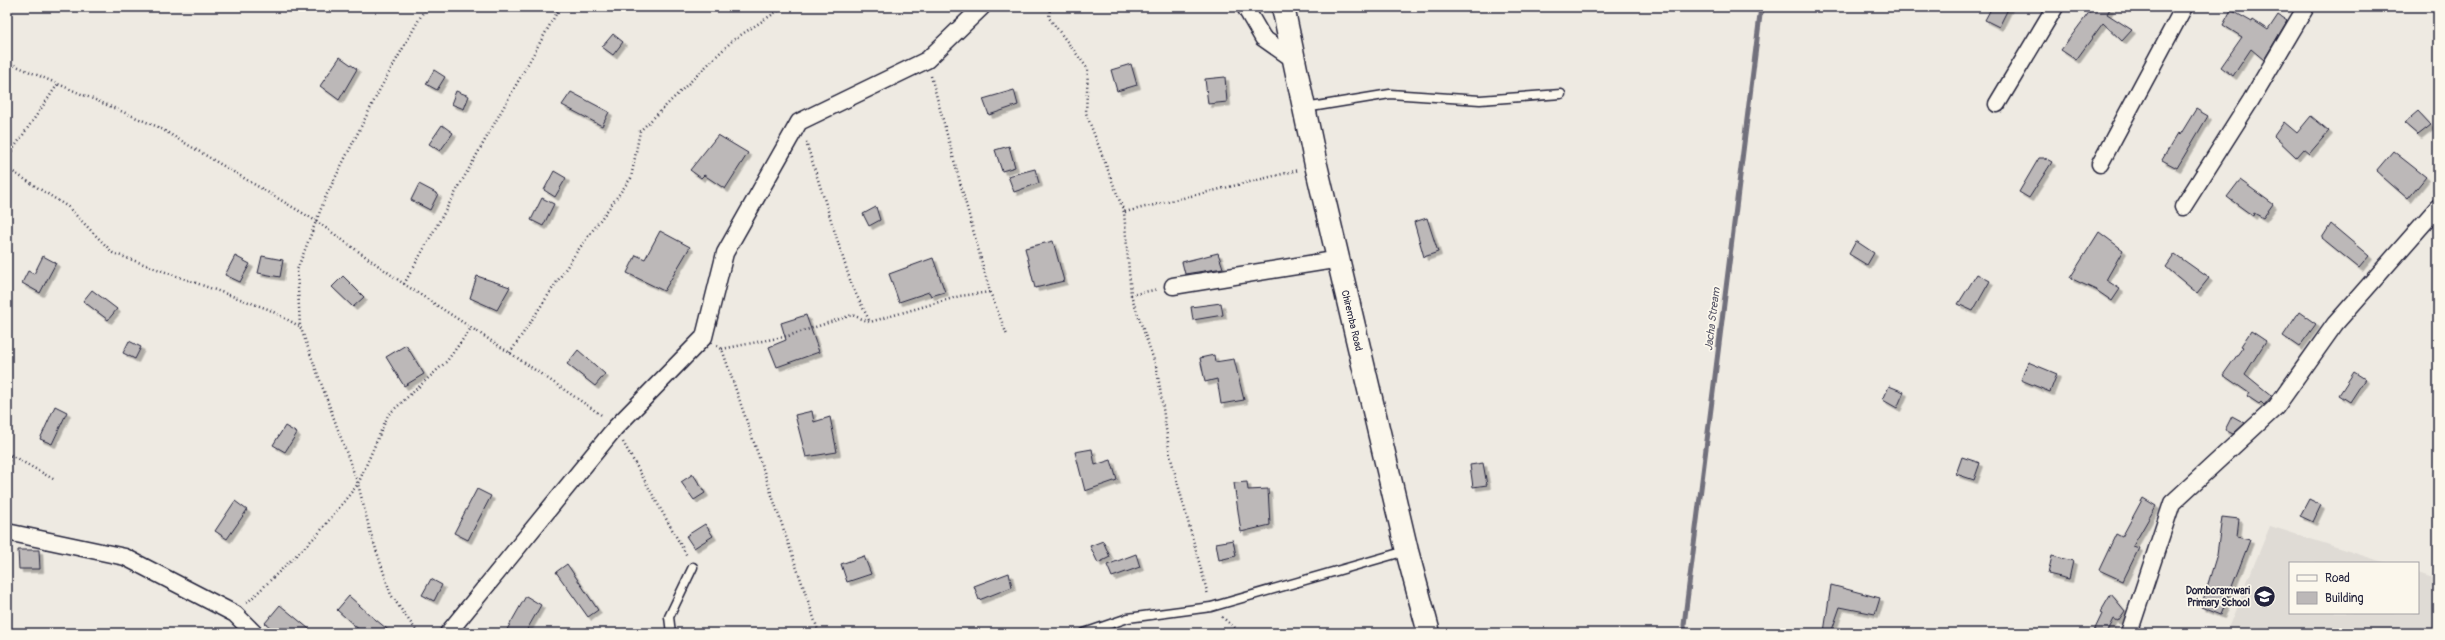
<svg xmlns="http://www.w3.org/2000/svg" width="2445" height="640" font-family="Pangolin,sans-serif">
<style>
.built{fill:#dfdbd5}
.lines{fill:none;stroke-linecap:round;stroke-linejoin:round}
.stream{stroke:#716f7c;stroke-width:5}
.building{fill:#bcb8b8;stroke:#22223b;filter:url(#shadow)}
.service-casing{stroke:#22223b;stroke-width:11}
.minor-casing{stroke:#22223b;stroke-width:19}
.secondary-casing{stroke:#22223b;stroke-width:25}
.path{stroke:#22223b;stroke-width:2.5;stroke-dasharray:1 3;stroke-linecap:butt}
.service{stroke:#fbf7ec;stroke-width:8}
.minor{stroke:#fbf7ec;stroke-width:16}
.secondary{stroke:#fbf7ec;stroke-width:22}
.labels{text-anchor:middle;stroke-width:3.5;stroke-linejoin:round;paint-order:stroke}
.street-label{font-size:10px;fill:#22223b;stroke:#fbf7ec}
.poi-label{font-size:10px;font-weight:bold;fill:#22223b;stroke:#fbf7ec;text-anchor:end}
.water-label{font-size:11px;font-style:italic;fill:#575666;stroke:#fbf7ec}
</style>
<defs>
<filter id="shadow"><feDropShadow dx="3.5" dy="3.5" stdDeviation="0" flood-color="#0004"/></filter>
</defs>
<rect width="100%" height="100%" fill="#eeeae2"/>
<filter id="ink" filterUnits="userSpaceOnUse"><feTurbulence type="fractalNoise" baseFrequency=".025" numOctaves="2"/><feDisplacementMap in="SourceGraphic" scale="8" xChannelSelector="R" yChannelSelector="G"/><feConvolveMatrix kernelMatrix="1 2 1 2 8 2 1 2 1" color-interpolation-filters="sRGB"/></filter>
<g filter="url(#ink)">
<path class="built" d="M2270,526l116,37h-96v50h128v-40l18,6 2,-1v55h-212z"/>
<g class="lines">
<path class="stream" d="M1685,633l-1,-8 77,-618"/>
</g>
<path class="building" d="M1992,7h17l-10,20 -14,-7z
M2093,7h18l-4,7 25,16 -10,11 -19,-18 -27,37 -15,-10z
M2231,10l21,12 1,-2 15,10 10,-15 9,6 -23,39 -13,-11 -18,27 -12,-9 21,-30 -19,-12z
M613,34l10,8 -10,13 -11,-8z
M340,57l17,12 -18,31 -19,-14z
M1131,64l6,21 -20,6 -6,-21z
M434,70l11,7 -8,13 -11,-6z
M1225,77l2,25 -19,2 -3,-25z
M1014,90l4,15 -29,10 -6,-16z
M456,91l13,5 -5,13 -13,-5z
M571,92l38,20 -7,14 -40,-21z
M2196,109l12,7 -31,52 -15,-8 16,-27 2,2z
M2418,111l13,14 -13,10 -14,-12z
M2311,116l18,15 -20,23 -6,-5 -7,8 -22,-21 10,-14 13,11z
M442,125l11,8 -13,18 -11,-7z
M718,135l30,18 -23,36 -21,-14 -3,3 -11,-8z
M1009,146l6,21 -13,4 -7,-21z
M2393,151l33,26 -18,22 -32,-28z
M2039,158h6l7,4 -23,36 -10,-6z
M1035,169l4,14 -25,9 -6,-16z
M554,171l12,7 -11,19 -11,-7z
M2240,180l33,24 -10,14 -9,-5 -1,3 -26,-19z
M419,184l19,10 -8,16 -19,-10z
M542,198l12,6 -11,22 -12,-6z
M876,207l4,13 -11,6 -6,-12z
M1427,218l11,34 -14,5 -10,-35z
M2331,224l38,32 -10,12 -37,-30z
M660,231l30,16 -26,44 -37,-18 9,-18 9,4z
M2099,232l24,18 -17,30 14,9 -8,12 -16,-11 -26,-12z
M1053,241l11,40 -29,7 -10,-40z
M1856,241l18,12 -7,12 -18,-11z
M1218,253l5,15 -38,6 -3,-12z
M2175,254l34,24 -12,15 -31,-26z
M43,256l13,7 -16,30 -18,-10 6,-12 6,3z
M235,256l15,8 -10,18 -15,-7z
M262,256l21,4 -3,17 -22,-4z
M933,258l12,34 -14,4 -2,-4 -30,10 -10,-28z
M1977,274l13,7 -17,30 -15,-7z
M343,276l21,21 -11,10 -21,-20z
M477,276l33,11 -13,23 -27,-12z
M92,290l25,19 -9,11 -25,-19z
M1221,303l2,12 -30,5 -2,-13z
M2299,312l17,12 -17,23 -16,-11z
M806,315l13,37 -42,15 -8,-20 17,-7 -5,-17z
M2251,331l15,10 -21,33 27,22 -8,9 -3,-3 -2,2 -12,-8 2,-3 -26,-18 20,-28 -2,-1z
M129,341l12,6 -6,12 -12,-6z
M406,345l18,29 -20,12 -18,-29z
M578,350l27,24 -10,12 -28,-22z
M1214,355l1,7 19,-3 10,41 -23,4 -4,-25 -12,3 -5,-24z
M2028,362l29,12 -7,18 -29,-12z
M2354,372l11,7 -15,23 -11,-7z
M1889,386l15,6 -7,16 -14,-8z
M55,406l12,6 -15,32 -12,-5z
M812,411l2,11 16,-5 7,35 -31,5 -11,-42z
M2232,416l13,7 -12,11 -8,-4z
M285,426l12,7 -12,19 -12,-7z
M1092,449l3,16 16,-5 6,20 -32,11 -10,-39z
M1962,457l18,6 -6,17 -18,-6z
M1483,463l4,22 -14,2 -3,-22z
M693,474l12,19 -11,7 -13,-18z
M1247,482l1,8 20,-1 2,36 -29,7 -7,-49z
M477,489l14,7 -23,44 -14,-7z
M2143,498l13,8 -23,40 6,2 -16,33 -24,-11 17,-36 6,3z
M2309,499l12,6 -8,17 -13,-6z
M235,501l12,9 -20,29 -12,-8z
M2222,517l17,2 -2,18 13,3 -29,75 -20,-8 16,-53z
M705,524l8,12 -19,12 -8,-12z
M1233,540l3,16 -17,4 -3,-17z
M1103,541l7,16 -12,6 -8,-17z
M18,550h21l1,19h-21z
M1136,554l4,13 -28,10 -5,-12z
M864,556l7,18 -24,8 -6,-18z
M2052,556l21,5 -4,18 -21,-5z
M567,564l31,46 -10,7 -32,-45z
M1009,573l3,14 -33,13 -5,-14z
M431,579l11,6 -8,16 -12,-6z
M1831,585l49,13 -5,16 -35,-7 -9,26 -7,-1z
M2111,594l14,17 -7,10 -4,-2 -7,14h-14l9,-19 -2,-1z
M349,596l21,19 22,18h-29l-26,-23z
M526,596l15,9 -16,28h-20z
M280,605l34,28h-37l-12,-10z"/>
<g class="lines">
<defs>
<path id="service" d="M1305,108l85,-14 90,6 81,-6
M671,633l-2,-16 24,-50
M1084,633l44,-15 83,-11 195,-56"/>
<path id="minor" d="M1245,7l18,31 30,21
M1997,104l58,-97
M2100,164l84,-157
M2183,207l68,-107 55,-93
M1173,286l167,-27
M7,532l118,25 110,57 19,19
M448,633l167,-205 89,-91 21,-84 74,-131 128,-62 55,-53
M2129,633l43,-130 104,-96 59,-83 103,-117"/>
<g id="secondary">
<path id="s1" d="M1283,7l33,158 91,386 22,82"/>
</g>
</defs>
<use href="#service" class="service-casing"/>
<use href="#minor" class="minor-casing"/>
<use href="#secondary" class="secondary-casing"/>
<path class="path" d="M1050,7l-1,11 39,51 -2,44 38,99 7,83 26,74 13,86 38,140
M1418,7l5,4 57,-4
M7,62l151,65 158,94 88,63 106,69 93,63
M931,76l59,216 17,43
M806,142l46,144 18,36
M7,158l51,-74
M7,168l61,39 45,46 155,56 31,17
M1125,212l174,-42
M404,284l156,-277
M1131,295l27,-6
M717,346l5,3 97,284
M722,349l66,-13 64,-21 18,7 90,-26 30,-4
M510,353l66,-100 55,-75 9,-47 93,-91 51,-33
M623,442l64,114
M7,453l48,27
M7,473l3,-18
M247,603l71,-69 40,-50 30,-69 59,-54 24,-33
M1222,617l19,16
M418,633l-27,-38 -21,-64 -12,-47 -58,-158 -3,-56 29,-74 54,-107 46,-82"/>
<use href="#service" class="service"/>
<use href="#minor" class="minor"/>
<use href="#secondary" class="secondary"/>
</g>
</g>
<defs>
<symbol id="school-disc" viewBox="-11 -11 22 22"><circle r="9.5" fill="#22223b" stroke="#fbf7ec"/><path d="M0-5L7-2L0 1L-7-2ZM-4 1L0 2.5L4 1V4Q0 6-4 4Z" fill="#fff"/></symbol>
</defs>
<g fill-rule="evenodd">
<use href="#school-disc" x="2252" y="584" width="25" height="25"/>
</g>
<g class="labels">
<g class="street-label">
<text dy="4" stroke="none"><textPath href="#s1" startOffset="321">Chiremba Road</textPath></text>
</g>
<g class="poi-label">
<text x="2250" y="594">Domboramwari<tspan x="2250" dy="12">Primary School</tspan></text>
</g>
<g class="water-label">
<text transform="translate(1712 319) rotate(-83)" y="4">Jacha Stream</text>
</g>
</g>
<rect width="2445" height="640" fill="none" stroke="#fbf7ec" stroke-width="24"/>
<rect x="12" y="12" width="2421" height="616" fill="none" stroke="#22223b" stroke-width="1.5" filter="url(#ink)"/>
<rect x="2289" y="562" width="130" height="52" fill="#fbf7ec" stroke="#a4a2a5"/>
<rect x="2297" y="575" width="20" height="6" fill="#fbf7ec" stroke="#a4a2a5"/>
<text x="2325" y="582" font-size="12" fill="#22223b">Road</text>
<rect x="2297" y="592" width="20" height="12" fill="#bcb8b8" stroke="#a4a2a5"/>
<text x="2325" y="602" font-size="12" fill="#22223b">Building</text>
</svg>
